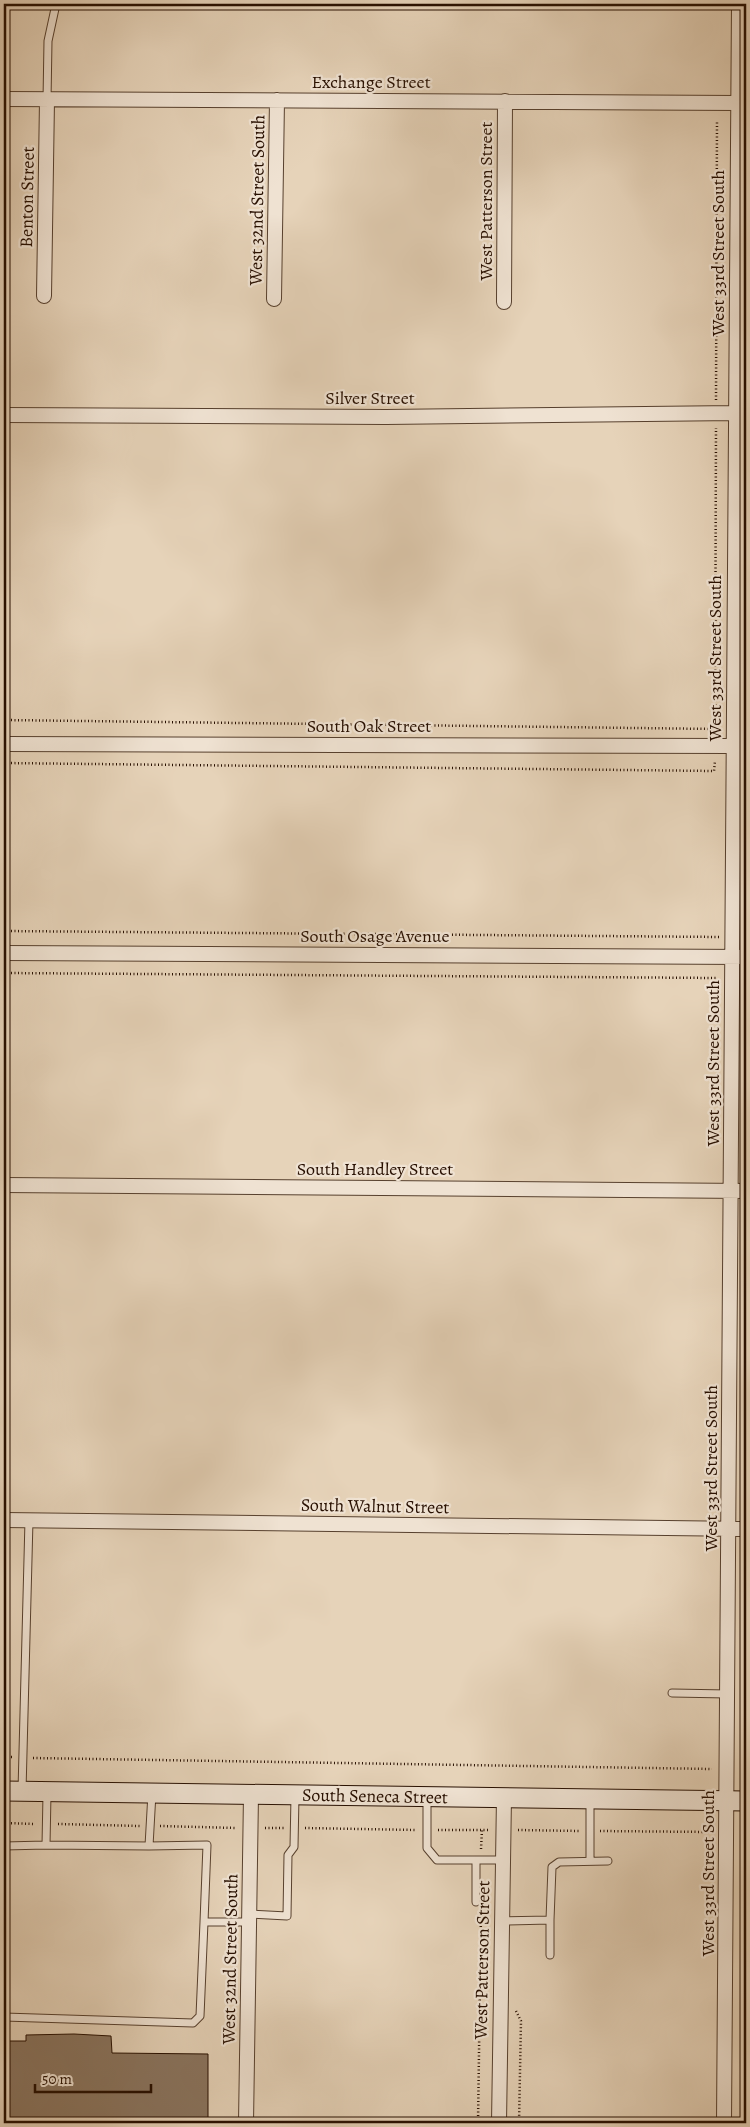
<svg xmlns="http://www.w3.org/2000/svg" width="750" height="2127" font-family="Alegreya,serif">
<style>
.building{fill:#8a7560;stroke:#270f00}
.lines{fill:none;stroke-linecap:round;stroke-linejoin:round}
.lane-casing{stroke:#57402e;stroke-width:9}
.street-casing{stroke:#57402e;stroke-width:16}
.secondary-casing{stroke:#270f00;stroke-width:21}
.path{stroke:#270f00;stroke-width:2.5;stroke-dasharray:1 2.5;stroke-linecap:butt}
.lane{stroke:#efe2d2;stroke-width:7}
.street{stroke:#efe2d2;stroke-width:14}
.secondary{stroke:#efe2d2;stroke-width:19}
.labels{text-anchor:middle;stroke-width:4.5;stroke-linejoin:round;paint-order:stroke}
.street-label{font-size:18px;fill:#270f00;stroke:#efe2d2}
</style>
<rect width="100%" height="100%" fill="#e6d3b9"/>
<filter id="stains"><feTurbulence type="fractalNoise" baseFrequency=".004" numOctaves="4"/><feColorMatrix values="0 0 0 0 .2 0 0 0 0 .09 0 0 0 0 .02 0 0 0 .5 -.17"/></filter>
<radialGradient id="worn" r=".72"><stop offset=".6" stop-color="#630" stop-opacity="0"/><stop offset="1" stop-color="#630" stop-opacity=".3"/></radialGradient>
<path class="building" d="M74,2034l37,2 1,17 96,1v69h-204v-82h22v-6z"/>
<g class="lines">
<defs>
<path id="lane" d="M47,100l1,-59 8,-37
M735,457h11
M733,796l13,-1
M672,1693l56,1
M22,1791l7,-271
M47,1794l-1,51 103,1 3,-53
M427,1797v51l10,12h65
M590,1799v62
M4,1846l42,-1
M149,1846l58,-1 -3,77h44
M476,1902v-42
M249,1914l38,2 1,-61 6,-8 1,-51
M502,1921l48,-1 2,-53 7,-5 49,-1
M550,1955v-35
M4,2017l189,6 7,-7 4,-94"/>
<path id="street" d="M4,99l734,4
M44,296l3,-196
M274,299l3,-199
M504,302l1,-201
M4,415l382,2 350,-4
M4,744l730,2
M4,953l742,4
M4,1185l742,6
M4,1520l742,9
M246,2123l5,-328
M499,2123l5,-326
M724,2123l15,-2119"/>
<path id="secondary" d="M4,1791l742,10"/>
</defs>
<use href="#lane" class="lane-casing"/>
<use href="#street" class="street-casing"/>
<use href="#secondary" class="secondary-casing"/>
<path class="path" d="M716,400l1,-279
M4,720l711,9
M715,733l1,-305
M4,763l710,8 1,-10
M4,931l716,6
M4,973l713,5
M4,1757h8
M33,1758l679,11
M745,1769l1,-145
M4,1823l31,1
M58,1824l82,2
M160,1826l77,2
M265,1828h20
M305,1828l112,2
M438,1830h52
M518,1830l62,1
M600,1831l112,1
M740,1833h6
M481,1849l1,-19
M516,2011l5,10 -2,102
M478,2123l3,-211"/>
<use href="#lane" class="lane"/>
<use href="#street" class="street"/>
<use href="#secondary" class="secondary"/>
</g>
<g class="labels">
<g class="street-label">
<text x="371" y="88">Exchange Street</text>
<text transform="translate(27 197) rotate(-89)" y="6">Benton Street</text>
<text transform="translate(257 200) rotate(-89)" y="6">West 32nd Street South</text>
<text transform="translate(486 201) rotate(-90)" y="6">West Patterson Street</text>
<text transform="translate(718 253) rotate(-90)" y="6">West 33rd Street South</text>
<text x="370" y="404">Silver Street</text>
<text transform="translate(715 658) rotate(-90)" y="6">West 33rd Street South</text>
<text x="369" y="732">South Oak Street</text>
<text x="375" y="942">South Osage Avenue</text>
<text transform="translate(713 1063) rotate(-90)" y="6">West 33rd Street South</text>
<text x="375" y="1175">South Handley Street</text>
<text transform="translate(711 1468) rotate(-90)" y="6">West 33rd Street South</text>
<text transform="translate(375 1506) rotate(1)" y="6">South Walnut Street</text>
<text transform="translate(375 1796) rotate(1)" y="6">South Seneca Street</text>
<text transform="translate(708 1873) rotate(-90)" y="6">West 33rd Street South</text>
<text transform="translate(230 1959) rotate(-89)" y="6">West 32nd Street South</text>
<text transform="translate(482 1960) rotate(-89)" y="6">West Patterson Street</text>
</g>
</g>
<rect width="750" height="2127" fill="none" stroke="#e6d3b9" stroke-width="20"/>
<rect x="5" y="5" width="740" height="2117" fill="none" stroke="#270f00" stroke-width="2.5"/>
<rect x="10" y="10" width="730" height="2107" fill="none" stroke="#270f00"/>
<path d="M35 2084v8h116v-8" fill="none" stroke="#270f00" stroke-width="2.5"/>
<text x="42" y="2084" font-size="15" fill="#270f00" stroke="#efe2d2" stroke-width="4" paint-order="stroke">50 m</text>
<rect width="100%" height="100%" filter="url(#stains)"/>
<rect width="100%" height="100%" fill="url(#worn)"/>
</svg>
